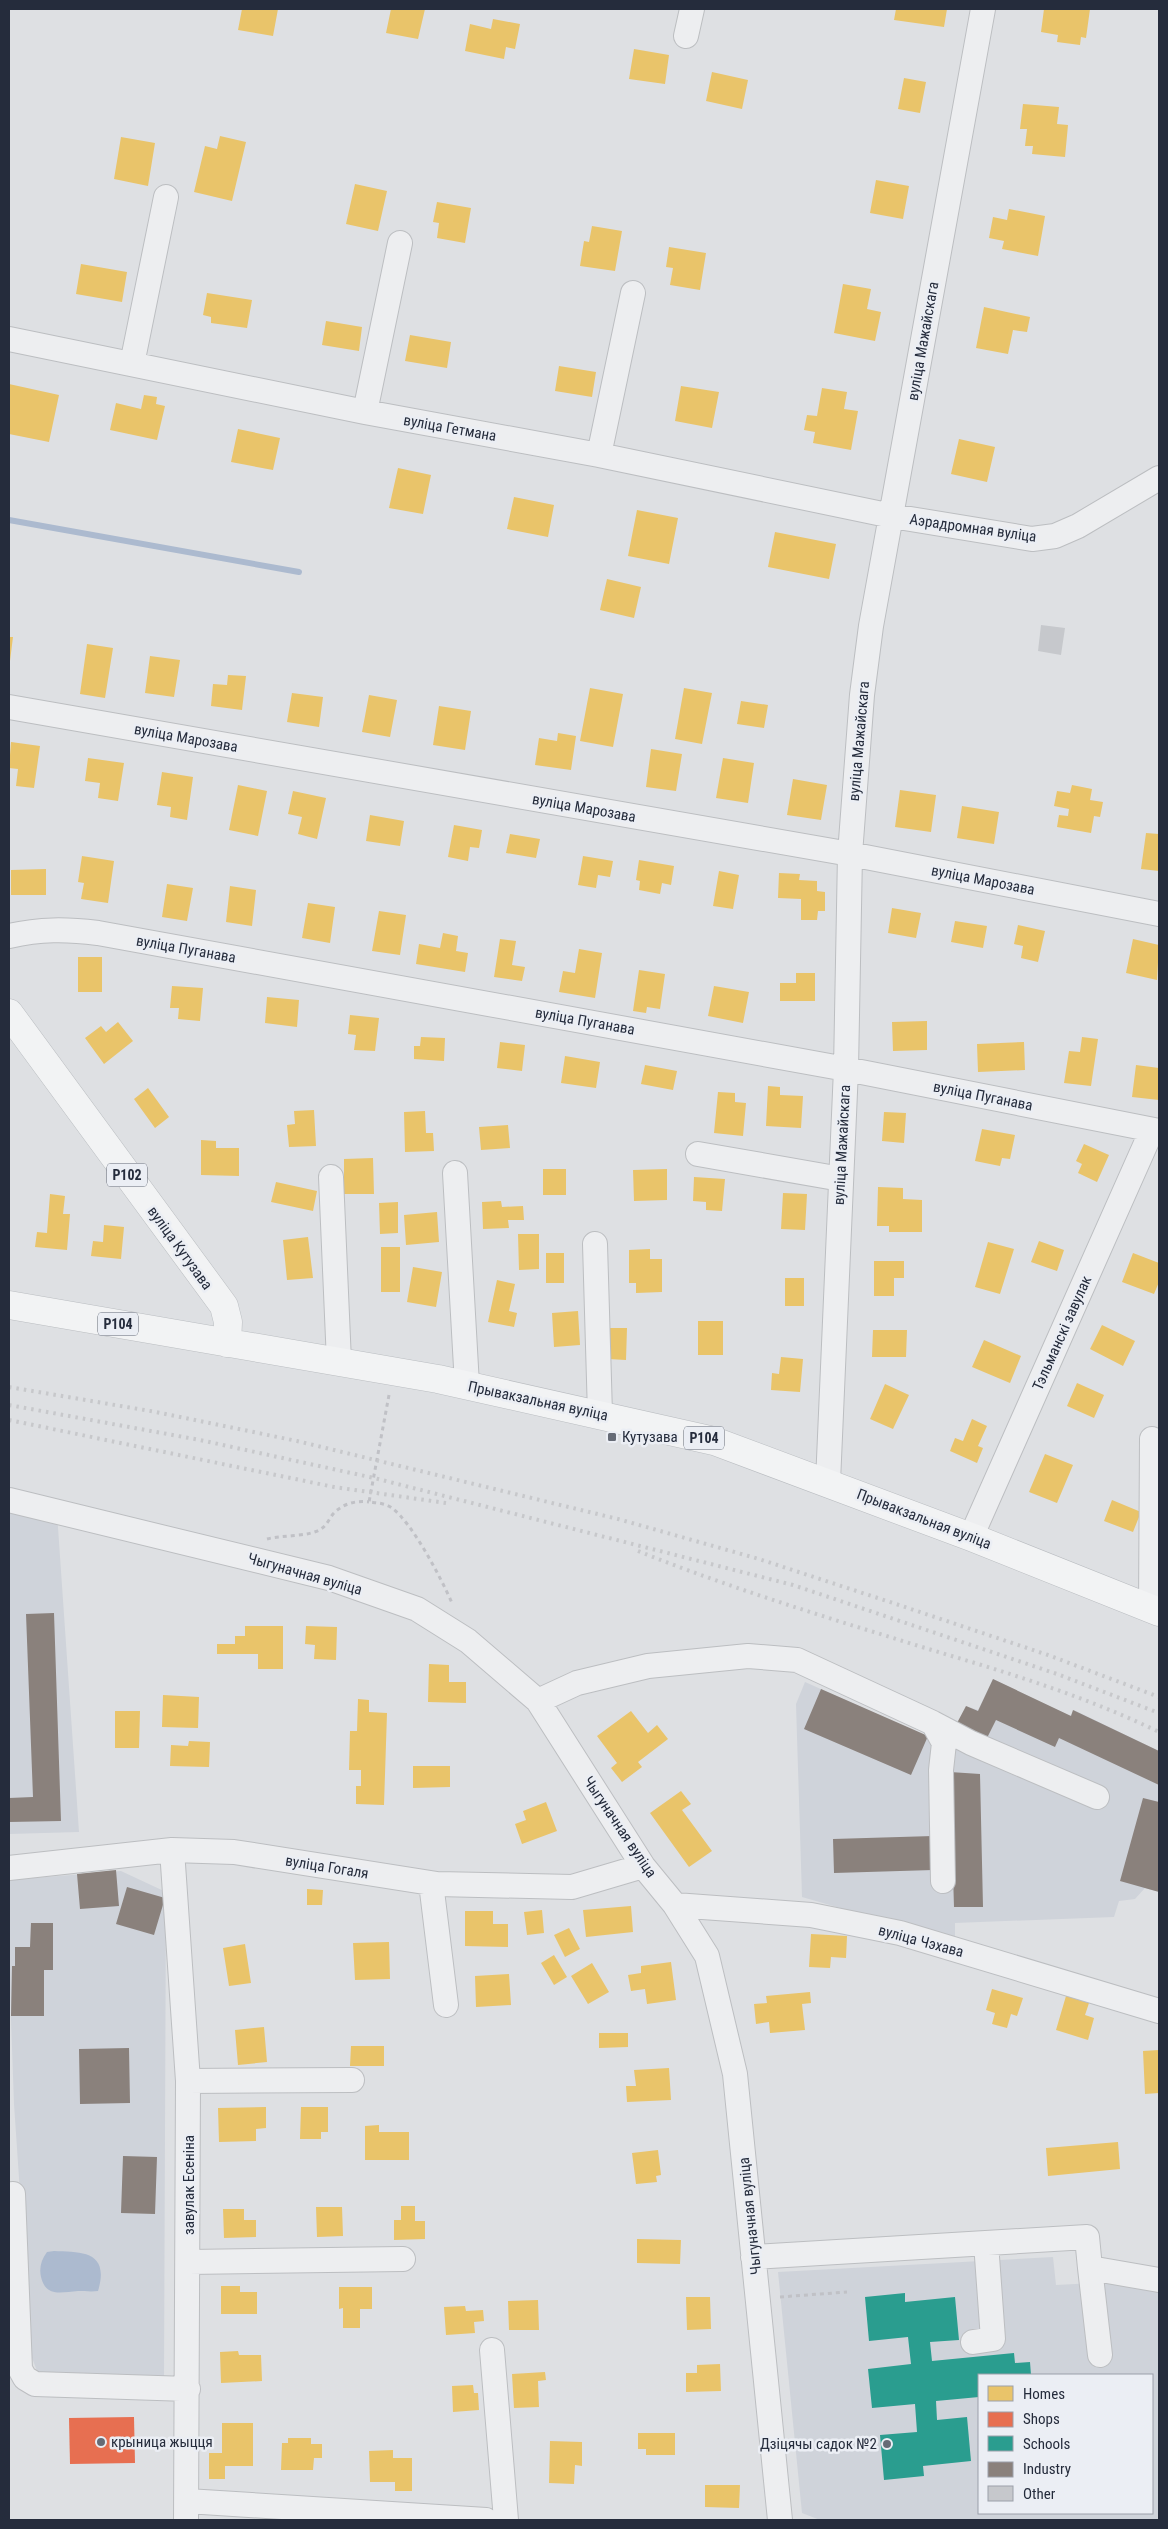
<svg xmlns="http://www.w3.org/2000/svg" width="1168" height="2529" font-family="'Roboto Condensed',sans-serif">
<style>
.built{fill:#cfd3da;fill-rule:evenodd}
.water{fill:#acbacf}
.homes{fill:#e9c46a}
.shops{fill:#e76f51}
.schools{fill:#2a9d8f}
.industry{fill:#8a817c}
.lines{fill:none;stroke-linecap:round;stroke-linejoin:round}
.stream{stroke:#acbacf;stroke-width:6}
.building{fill:#c6c8cc}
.minor-casing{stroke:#bcbec1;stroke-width:26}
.major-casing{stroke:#babdc1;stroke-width:29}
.path{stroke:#c0c1c6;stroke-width:3;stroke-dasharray:4 4;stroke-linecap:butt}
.minor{stroke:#edeef0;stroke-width:24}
.major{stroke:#f2f3f4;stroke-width:28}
.rail{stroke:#c7c8cb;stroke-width:4;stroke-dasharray:2.5 5;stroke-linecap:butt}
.poi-dot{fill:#666b76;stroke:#ebeef4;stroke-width:2}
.labels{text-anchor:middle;stroke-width:5;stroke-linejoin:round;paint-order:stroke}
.shield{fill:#ebeef4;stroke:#606673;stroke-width:1}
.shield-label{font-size:14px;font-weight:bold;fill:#252c3c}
.street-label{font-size:15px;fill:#252c3c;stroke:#ebeef4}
.poi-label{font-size:15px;fill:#252c3c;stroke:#ebeef4;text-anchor:start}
</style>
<rect width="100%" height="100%" fill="#dee0e3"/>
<path class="built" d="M9,1506l48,7 22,319 -70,2z
M993,1679l77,37 4,-6 85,41v141l-14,-4 -10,11 -16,2 -5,16 -159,6v18l-153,-44 -6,-193 9,-22 160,71 1,-47 12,4z
M121,1871l45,21 -2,488 -115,-5 -12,-4 -6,-16 -17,-251 -5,-141v-83z
M1053,2257l3,28 57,-3 46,8v230h-339l-18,-7 -24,-241zM979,2375h173v138h-173z"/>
<path class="water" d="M54,2251c28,1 56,0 44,40 -7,1 -13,0 -20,0 -16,1 -32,7 -37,-14 -2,-9 0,-17 6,-25z"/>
<path class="homes" d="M242,9h36l-5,27 -35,-6z
M391,9h34l-7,30 -32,-6z
M896,9h51l-3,18 -50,-7z
M1044,9h46l-4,29 -5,-1 -1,8 -23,-3 1,-7 -17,-3z
M493,19l27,5 -5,25 -9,-2 -2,12 -39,-8 5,-27 21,5z
M634,49l35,6 -4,29 -36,-5z
M712,72l36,8 -6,29 -36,-8z
M904,78l22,4 -6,31 -22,-4z
M1023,104l36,3 -2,17 11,1 -3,32 -33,-3 1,-8h-8l2,-17h-7z
M220,136l26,6 -14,59 -38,-9 11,-46 12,3z
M121,137l34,6 -7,43 -34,-7z
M876,180l33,6 -6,33 -33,-6z
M355,184l32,7 -9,40 -32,-7z
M437,202l34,6 -6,35 -28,-5 2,-15 -6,-1z
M1009,209l36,7 -7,40 -36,-7 2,-8 -15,-3 4,-21 14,3z
M592,226l30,5 -7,40 -35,-5 4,-25 5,1z
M669,247l37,6 -6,37 -30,-5 3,-17 -7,-1z
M81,264l46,8 -5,30 -46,-8z
M843,284l28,5 -4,20 14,3 -6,29 -41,-8z
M207,293l45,7 -5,28 -36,-5v-6l-8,-2z
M984,307l46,10 -3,15 -14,-2 -5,24 -32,-6z
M326,321l36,6 -3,24 -37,-6z
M410,335l41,7 -4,26 -42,-7z
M559,366l37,6 -4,25 -37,-6z
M9,384l50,11 -10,47 -40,-8z
M681,386l38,6 -7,36 -37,-7z
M822,388l25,4 -3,17 14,2 -7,39 -38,-7 2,-11 -11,-2 3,-15 10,1z
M144,395l13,2 -1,7 9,2 -8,34 -47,-10 6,-27 25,6z
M238,429l42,9 -7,32 -42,-8z
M959,439l36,8 -8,35 -36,-8z
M398,468l33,7 -8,39 -34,-6z
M514,497l40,8 -6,32 -41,-8z
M637,510l41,8 -9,46 -41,-8z
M775,532l61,12 -7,35 -61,-12z
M607,579l34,8 -7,31 -34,-8z
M9,637h4l-3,24h-1z
M87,644l26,4 -8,50 -25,-4z
M150,656l30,4 -6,37 -29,-4z
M228,675l18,1 -4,34 -31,-4 2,-22 14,1z
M590,688l33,6 -10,53 -33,-6z
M684,688l28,5 -10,51 -27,-5z
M292,693l31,4 -4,30 -32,-5z
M369,695l28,5 -7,37 -28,-5z
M741,701l27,4 -4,23 -27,-4z
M439,706l32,5 -6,39 -32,-5z
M558,733l18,3 -5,34 -36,-5 4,-27 18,3z
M11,742l29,4 -6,42 -18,-2 2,-17 -9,-1z
M651,749l31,5 -6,37 -30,-4z
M88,758l36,5 -6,38 -20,-3 2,-15 -15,-2z
M723,758l31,5 -6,40 -32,-5z
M162,772l31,5 -6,43 -17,-3 1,-10 -14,-2z
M793,779l34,6 -6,35 -34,-5z
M238,785l29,6 -9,45 -29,-6z
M1072,785l20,4 -2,11 13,2 -3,15 -6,-1 -3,17 -34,-6 2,-12 9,1 1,-7 -15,-3 3,-15 13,2z
M900,790l36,5 -5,37 -36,-5z
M293,791l33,7 -9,41 -19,-5 4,-17 -14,-3z
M962,806l37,6 -5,32 -37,-6z
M370,815l34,6 -4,25 -34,-5z
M454,825l28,5 -3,18 -9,-1 -2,14 -20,-4z
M1146,833l13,1v37l-18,-2z
M510,834l30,5 -4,19 -30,-5z
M82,856l32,5 -6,42 -27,-4 3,-16 -6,-1z
M583,856l30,5 -3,16 -12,-2 -2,13 -18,-3z
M639,860l35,6 -3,19 -9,-2 -2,11 -21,-4 1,-9 -4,-1z
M46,869v26h-35v-25z
M719,871l20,4 -6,34 -20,-3z
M779,873l21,1 -1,6 18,1v10l8,1v19h-7l-1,9h-16v-21l-23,-1z
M167,884l26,4 -6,33 -25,-4z
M230,886l26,4 -4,36 -26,-4z
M308,903l27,4 -5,36 -28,-5z
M892,908l29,5 -5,25 -28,-5z
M379,911l27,4 -6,40 -28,-4z
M955,921l32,5 -4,22 -32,-6z
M1018,925l27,6 -7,31 -17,-4 2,-12 -9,-2z
M443,933l15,3 -2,15 12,2 -3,19 -49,-8 3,-20 21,4z
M500,939l16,2 -4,24 13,2 -3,14 -28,-4z
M1133,939l26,6 -2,35 -31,-7z
M579,949l23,4 -7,45 -36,-6 4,-21 12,2z
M78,957h24v35h-24z
M639,970l26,4 -5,35 -13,-2 -1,6 -13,-2z
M796,973h19v28h-35v-18h16z
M172,986l31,2 -3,33 -22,-2 1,-11h-9z
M714,986l35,6 -6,31 -35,-7z
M267,997l32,3 -2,27 -32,-4z
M350,1015l29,3 -4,33 -21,-1 2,-15 -8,-1z
M927,1021v29l-34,1 -1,-29z
M118,1022l15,19 -29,23 -19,-26 16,-12 5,6z
M421,1037l24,1 -1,23 -30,-2v-13h6z
M1082,1037l16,2 -7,47 -27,-3 5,-32 11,1z
M500,1042l25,3 -3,26 -25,-3z
M1024,1042l1,28 -47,2 -1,-28z
M565,1056l35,6 -4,26 -35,-5z
M645,1065l32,6 -4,19 -32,-6z
M1136,1065l23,3v32l-27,-3z
M768,1086l12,1v8l23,1 -2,32 -35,-2z
M148,1088l21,29 -14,11 -21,-29z
M718,1092l17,1v9l11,1 -3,33 -29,-3z
M314,1110l2,36 -27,1 -2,-22 8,-1 -1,-13z
M425,1111l1,22h7l1,18 -29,1 -1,-40z
M884,1112l22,1 -2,30 -22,-2z
M508,1125l2,23 -29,2 -2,-23z
M982,1129l33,6 -5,24 -8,-1 -2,8 -25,-5z
M201,1140l15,1v7h23v28l-38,-1z
M1084,1144l25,11 -12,27 -19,-9 4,-9 -6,-3z
M373,1158l1,36h-30v-35z
M543,1169h23v26h-23z
M667,1169v31l-33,1 -1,-31z
M694,1177l31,2 -3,32 -16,-1v-8l-13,-1z
M276,1182l41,9 -4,20 -42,-9z
M878,1187l25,1v11l19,1v32h-33v-6h-12z
M783,1193l24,1 -2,36 -24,-1z
M50,1194l15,2 -2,18h7l-3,36 -32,-3 2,-15 10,1z
M501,1201l1,6 21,-1 1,14h-16l1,8 -26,1 -1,-27z
M398,1202v31l-18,1 -1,-31z
M437,1212l2,30 -33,3 -2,-30z
M104,1225l20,2 -3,32 -30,-3 2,-15 10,1z
M518,1234h21v35l-20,1z
M308,1237l5,41 -26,2 -4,-40z
M1039,1241l25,9 -7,21 -26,-9z
M988,1242l26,7 -14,45 -25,-7z
M381,1247h19v45h-19z
M650,1249v10h12v33l-26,1v-10h-7v-33z
M546,1253h18v30h-18z
M1133,1253l26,10v19l-5,12 -32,-12z
M874,1261h30v17h-10v18h-20z
M413,1267l29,5 -6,35 -29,-5z
M785,1278h19v28h-19z
M497,1280l18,4 -6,27 8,2 -3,14 -26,-5z
M578,1311l2,34 -26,2 -2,-34z
M698,1321h25v34h-25z
M1102,1325l33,16 -12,25 -33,-17z
M608,1328h19l-1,32 -18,-1z
M873,1330h34l-1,27h-34z
M984,1340l37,16 -11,27 -38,-16z
M781,1357l22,2 -3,33 -29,-2 1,-17 7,1z
M1077,1383l27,12 -10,23 -27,-12z
M885,1384l24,11 -16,34 -23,-10z
M972,1419l15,7 -9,20 5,2 -6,15 -27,-12 5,-13 8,3z
M1045,1454l28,11 -16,38 -28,-11z
M1112,1500l29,12 -8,20 -29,-11z
M245,1626h38v43h-25v-15h-41v-10h18v-8h10z
M306,1626l31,1 -1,33 -22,-1 1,-14 -10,-1z
M429,1664l20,1v17h17v21l-38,-1z
M163,1695l36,2 -1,31 -36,-1z
M358,1699l11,1v12l18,1 -3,92 -28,-1v-18h5v-16h-12l1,-39h7z
M115,1711h25l-1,37h-24z
M631,1711l17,22 9,-8 11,14 -30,23 4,5 -20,15 -11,-14 6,-5 -20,-27z
M189,1741l21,1 -1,25 -39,-1 1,-21 17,1z
M413,1766h37v21l-37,1z
M681,1791l10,13 -9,6 30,41 -23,16 -39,-54z
M546,1802l11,29 -35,13 -7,-20 11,-4 -3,-9z
M307,1889l16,1 -1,15h-15z
M631,1906l2,26 -47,5 -3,-27z
M542,1910l2,23 -17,2 -3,-23z
M465,1911h28v13h15v23l-43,-1z
M569,1928l11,21 -15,8 -11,-22z
M811,1934l36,2 -1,22 -15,-1 -1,11 -21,-1z
M389,1942l1,37 -35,1 -2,-37z
M245,1944l6,39 -22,3 -6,-38z
M554,1955l13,22 -13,8 -13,-22z
M671,1962l5,38 -29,4 -2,-15 -14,2 -3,-16 13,-2v-7z
M592,1963l17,29 -21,12 -17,-28z
M509,1974l2,31 -35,2 -1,-31z
M992,1989l31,9 -6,18 -6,-2 -4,14 -15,-4 3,-11 -9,-3z
M810,1992l1,11 -9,1 3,26 -35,3 -1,-11 -13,2 -2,-20 13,-1 -1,-7z
M1066,1996l23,7 -4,12 9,3 -6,22 -32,-10z
M264,2027l3,35 -29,3 -3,-35z
M599,2033h29v14l-29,1z
M351,2046h33v20h-34z
M1159,2050v43l-14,1 -2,-43z
M669,2068l2,32 -44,2 -1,-16h10l-2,-16z
M266,2107v21l-10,1v12l-37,1 -1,-34z
M301,2107h27v25h-7v7h-21z
M379,2125v7h30v28h-44v-34z
M1118,2142l2,27 -72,7 -2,-28z
M658,2150l3,25 -5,1 1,6 -21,2 -4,-31z
M401,2206h14v15h10v18l-31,1v-20h7z
M316,2207h26l1,29 -26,1z
M223,2209h21v11h12v17l-32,1z
M637,2239l44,1 -1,24 -43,-1z
M221,2286h19v6h17v22h-36z
M339,2287h33v22h-12v19h-17v-20l-4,1z
M686,2297h24l1,32 -24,1z
M538,2300l1,30h-30l-1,-29z
M465,2306l1,5 17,-1 1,11 -10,1 1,11 -29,2 -2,-28z
M238,2351l1,4h22l1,26 -41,2 -1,-31z
M720,2364l1,27 -35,1v-19h11v-8z
M545,2372l1,8 -8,1 1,26 -25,1 -2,-34z
M473,2385l1,8h4l1,17 -26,2 -1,-26z
M222,2423h31v43h-28v13h-16v-26h13z
M638,2433h37v22h-29v-6h-8z
M288,2438h23v6h11v14h-8l-1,12h-32l1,-27h6z
M550,2441l32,1v24l-7,-1 -1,19 -25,-1z
M393,2450v8h19v33h-17v-9h-25l-1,-31z
M705,2485h35l-1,23 -34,-1z"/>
<path class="shops" d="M134,2417l1,46 -65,1 -1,-46z"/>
<path class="schools" d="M905,2293v9l50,-5 4,43 -29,2 2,19 82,-8 1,10 15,-1 1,13h-52v22l-43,4 1,19 30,-3 4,44 -48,5 1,10 -40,4 -4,-45 37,-3 -2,-28 -43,4 -4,-39 43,-5 -3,-27 -39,4 -4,-44z"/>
<path class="industry" d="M54,1613l7,208 -52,1v-24l24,-1 -7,-183z
M993,1679l78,37 2,-6 86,41v34l-100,-47 -4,9 -59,-27 -9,18 -30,-15 9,-17 12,5z
M821,1689l107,47 -17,39 -107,-46z
M950,1772l30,2 3,133h-29z
M1143,1798l16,4v90l-39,-11z
M933,1836v34l-99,3 -1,-34z
M116,1870l3,36 -39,3 -3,-35z
M127,1887l38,11 -11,37 -38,-11z
M31,1923h22v47h-9v46h-33l1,-50h3v-19h15z
M129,2048l1,55 -50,1 -1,-55z
M123,2156l34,1 -2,57 -34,-1z"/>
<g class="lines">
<path class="stream" d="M9,520l290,52"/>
</g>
<path class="building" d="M1041,625l24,3 -4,27 -23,-4z"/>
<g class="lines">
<defs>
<path id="minor" d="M686,36l6,-27
M9,339l356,73 234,43 293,61 140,23 23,-3 23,-10 81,-48
M132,364l34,-167
M365,412l35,-169
M599,455l34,-162
M9,707l841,147 309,60
M9,936c32,-7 56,-7 89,-3l748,136 313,62
M698,1154l143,25
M455,1173l12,212
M331,1177l8,185
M595,1244l5,170
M828,1482l18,-413 4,-215 12,-159 9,-69 112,-617
M9,1500l320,78 88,31 51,32 70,60 105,165 32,39 32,51 28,118 45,446
M971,1537l181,-407
M1151,1609l1,-170
M538,1701l39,-18 71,-17 100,-10 49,4 136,63 38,20 126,54
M933,1723l11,20 -3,27 2,111
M172,1850l16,231 -2,439
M9,1868l163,-18 62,2 203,32 135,3 71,-21
M431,1883l15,122
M675,1905l136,10 89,18 259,78
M188,2081l164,-1
M13,2194l7,175 5,9 10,6 153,5
M753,2257l334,-20 3,31 69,12
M189,2262l214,-3
M1090,2268l10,87
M973,2342l20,-3 -7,-96
M492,2350l14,170
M187,2501l299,19"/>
<path id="major" d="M9,1013l215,293 4,16 -1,21
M9,1305l429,74 276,62 257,96 188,75"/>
</defs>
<use href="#minor" class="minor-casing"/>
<use href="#major" class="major-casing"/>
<path class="path" d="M389,1395l-20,107c8,1 16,1 23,6 21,16 49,70 60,95
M267,1539c15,-4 42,-2 54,-10 6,-4 8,-10 12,-15 9,-10 23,-14 36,-12
M780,2297l67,-5"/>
<use href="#minor" class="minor"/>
<use href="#major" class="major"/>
<path class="rail" d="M9,1387l147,25 141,29 321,78 141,40 137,45 152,51 111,42
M9,1405l191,35 174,38 419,107 264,89 102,39
M9,1420l325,67 112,16
M638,1551c97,39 197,69 297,100 77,23 152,46 224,81"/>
</g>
<g class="poi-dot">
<rect x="607" y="1432" width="10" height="10" rx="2.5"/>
<circle cx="101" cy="2442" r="5"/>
<circle cx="887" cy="2444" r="5"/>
</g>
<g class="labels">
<g class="shield">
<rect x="107" y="1163.5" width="40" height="23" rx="4"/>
<rect x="98" y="1312.5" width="40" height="23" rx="4"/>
<rect x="684" y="1426.5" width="40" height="23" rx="4"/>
</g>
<g class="shield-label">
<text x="127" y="1180">Р102</text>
<text x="118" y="1329">Р104</text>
<text x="704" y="1443">Р104</text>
</g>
<g class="street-label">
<text transform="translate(923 341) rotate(-80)" y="5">вуліца Мажайскага</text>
<text transform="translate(450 428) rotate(10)" y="5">вуліца Гетмана</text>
<text transform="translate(973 528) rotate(8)" y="5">Аэрадромная вуліца</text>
<text transform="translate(186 738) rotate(10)" y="5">вуліца Марозава</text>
<text transform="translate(859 741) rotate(-85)" y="5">вуліца Мажайскага</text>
<text transform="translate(584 808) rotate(10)" y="5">вуліца Марозава</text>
<text transform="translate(983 880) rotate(11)" y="5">вуліца Марозава</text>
<text transform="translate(186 949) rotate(10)" y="5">вуліца Пуганава</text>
<text transform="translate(585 1021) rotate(10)" y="5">вуліца Пуганава</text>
<text transform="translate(983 1096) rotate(11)" y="5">вуліца Пуганава</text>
<text transform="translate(842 1145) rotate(-87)" y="5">вуліца Мажайскага</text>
<text transform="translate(180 1248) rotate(54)" y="5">вуліца Кутузава</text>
<text transform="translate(1062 1333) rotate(-66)" y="5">Тэльманскі завулак</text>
<text transform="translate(538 1401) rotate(12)" y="5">Прывакзальная вуліца</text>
<text transform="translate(924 1519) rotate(21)" y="5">Прывакзальная вуліца</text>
<text transform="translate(305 1574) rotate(16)" y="5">Чыгуначная вуліца</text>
<text transform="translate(620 1827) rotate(56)" y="5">Чыгуначная вуліца</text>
<text transform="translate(327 1867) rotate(9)" y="5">вуліца Гогаля</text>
<text transform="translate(921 1941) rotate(15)" y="5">вуліца Чэхава</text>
<text transform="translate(189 2185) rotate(-90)" y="5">завулак Есеніна</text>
<text transform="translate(750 2216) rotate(-96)" y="5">Чыгуначная вуліца</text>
</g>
<g class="poi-label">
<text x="622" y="1442">Кутузава</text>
<text x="111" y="2447">крыница жыцця</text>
<text x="877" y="2449" text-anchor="end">Дзіцячы садок №2</text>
</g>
</g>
<rect width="1168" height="2529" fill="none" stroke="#252c3c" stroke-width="20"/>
<rect x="978" y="2374" width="175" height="140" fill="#ebeef4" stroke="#9ca0aa"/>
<rect x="988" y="2386" width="25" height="15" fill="#e9c46a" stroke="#9ca0aa"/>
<text x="1023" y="2399" font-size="15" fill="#252c3c">Homes</text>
<rect x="988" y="2412" width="25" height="15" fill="#e76f51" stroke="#9ca0aa"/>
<text x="1023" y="2424" font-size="15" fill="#252c3c">Shops</text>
<rect x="988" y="2436" width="25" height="15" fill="#2a9d8f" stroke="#9ca0aa"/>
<text x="1023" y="2449" font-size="15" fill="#252c3c">Schools</text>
<rect x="988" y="2462" width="25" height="15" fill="#8a817c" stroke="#9ca0aa"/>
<text x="1023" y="2474" font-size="15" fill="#252c3c">Industry</text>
<rect x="988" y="2486" width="25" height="15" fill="#c6c8cc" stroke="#9ca0aa"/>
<text x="1023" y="2499" font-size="15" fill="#252c3c">Other</text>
</svg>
